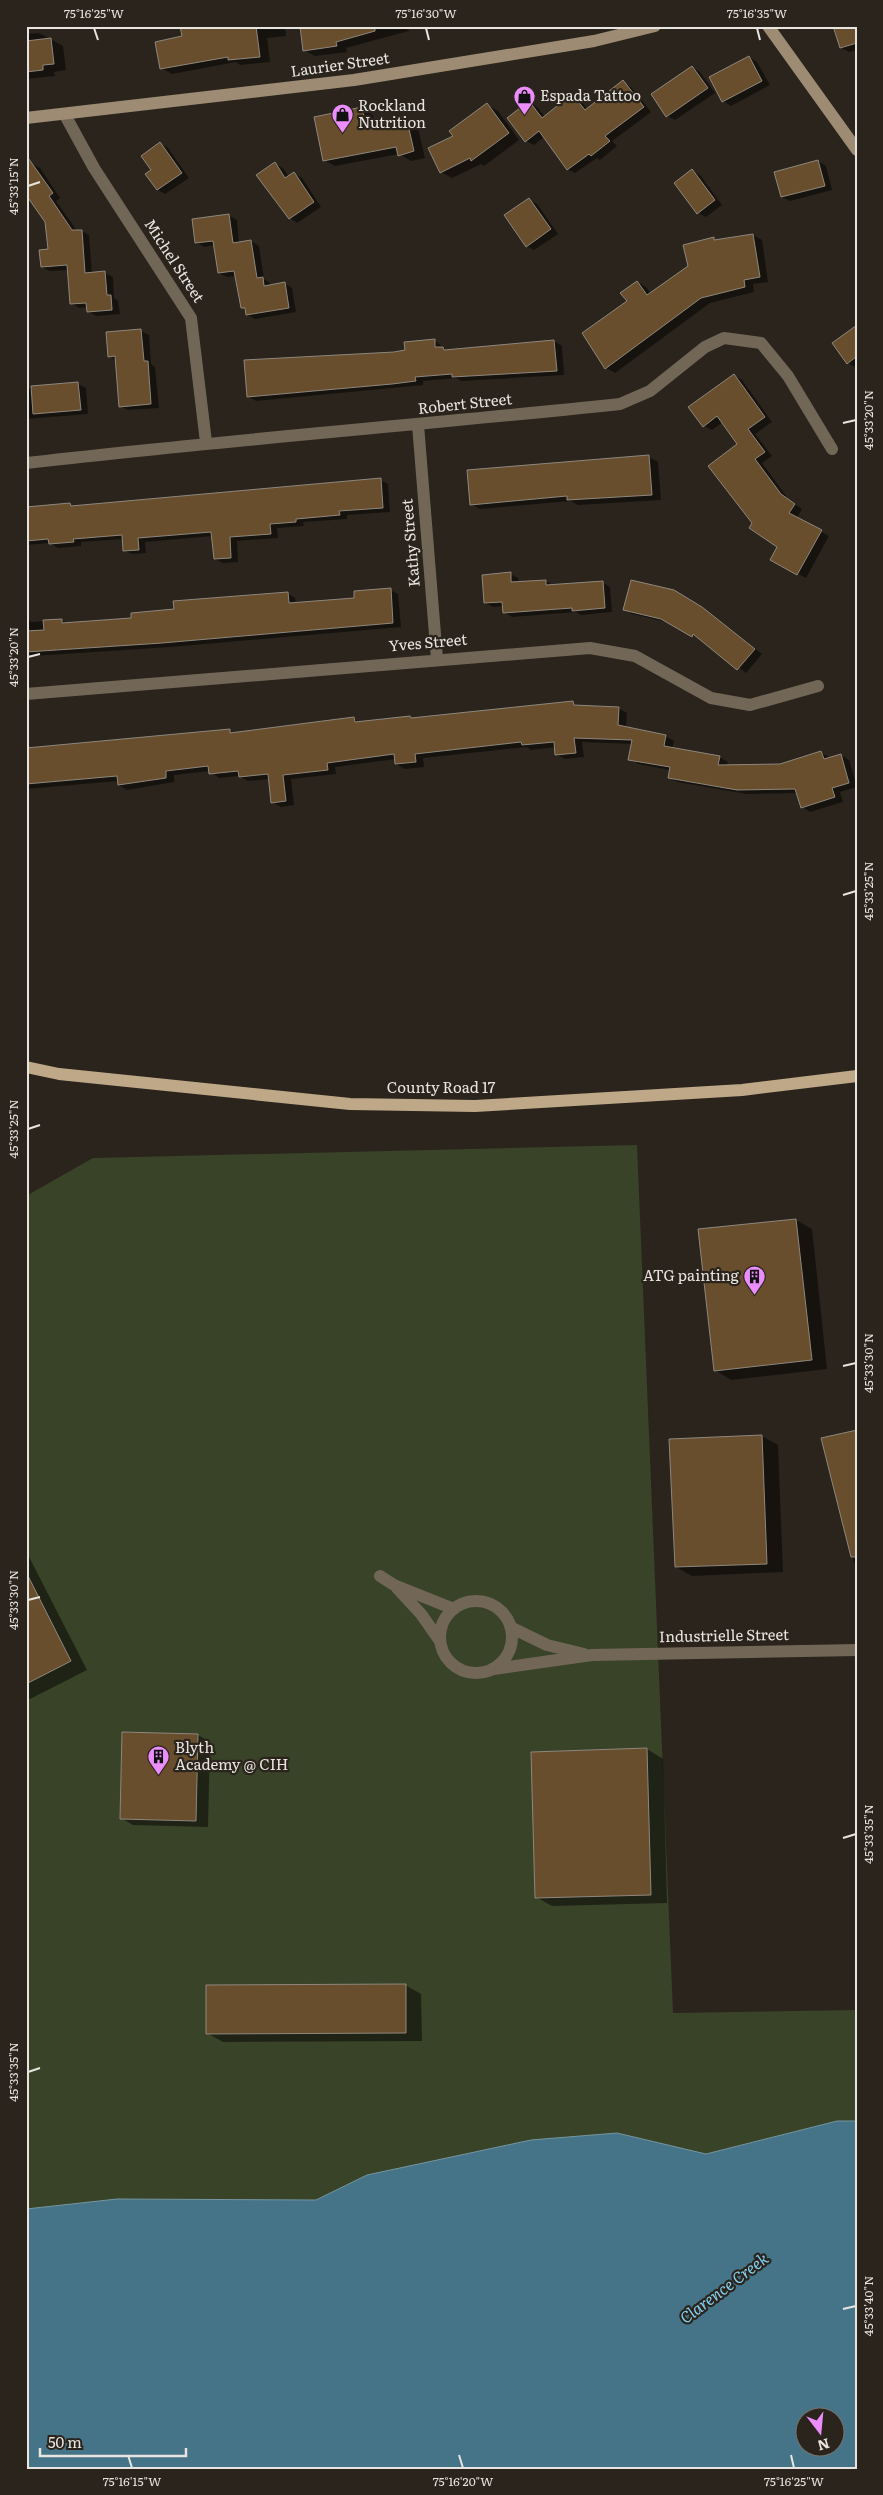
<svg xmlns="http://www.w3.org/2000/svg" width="883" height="2495" font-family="Literata,serif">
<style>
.green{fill:#394328}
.water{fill:#457488;stroke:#7696a2;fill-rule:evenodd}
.shadow{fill:#0007}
.building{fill:#684e2c;stroke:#8e877e}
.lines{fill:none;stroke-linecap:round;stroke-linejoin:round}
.street{stroke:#726757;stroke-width:12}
.secondary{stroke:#9d8c73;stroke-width:12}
.primary{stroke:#bfa888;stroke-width:12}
.ticks{fill:none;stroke:#e8e4df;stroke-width:2}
.labels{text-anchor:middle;stroke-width:4.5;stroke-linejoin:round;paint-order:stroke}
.street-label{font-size:15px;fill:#e8e4df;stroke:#2a241d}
.poi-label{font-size:15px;fill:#e8e4df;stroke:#2a241d;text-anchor:start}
.water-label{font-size:16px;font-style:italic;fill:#83d1f3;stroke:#2a241d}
.neatline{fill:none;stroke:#e8e4df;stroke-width:2}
.ticks-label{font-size:12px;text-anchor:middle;fill:#e8e4df}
</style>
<rect width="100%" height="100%" fill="#2a241d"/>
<path class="green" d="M637,1145l36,868 184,-3v111h-20l-131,33 -88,-21 -251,42 -51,25 -185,-1 -105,11v-1014l67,-38z"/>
<path class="water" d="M837,2121h20v348h-831v-260l91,-10 199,1 51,-25 164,-35 86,-7 89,21zM806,2418h30v30h-30z"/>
<path class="shadow" d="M201,26h84l1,10 -19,2 3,24 -30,3 -4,-3 -64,12 -11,-6 22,-31z
M301,26h106l2,5 -63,17 1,4 -32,4 -11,-6z
M857,26v24l-8,2 -8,-4z
M39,33l24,13 3,24 -12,2 1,4 -29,3v-45z
M749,57l8,5 13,23 -39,21 -8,-5z
M692,67l8,5 15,21 -40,27 -8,-4z
M623,82l8,5 20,25 -39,29 5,5 -17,14 -3,-2 -22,15 -8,-4 -23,-32 -10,8 -8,-4 3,-39 8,5 8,10 27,-21 8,4 8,10z
M487,105l11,6 21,29 -35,26 -3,-2 -29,14 -11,-6 14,-36z
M362,109l11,6 2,10 30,-8 12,7 8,34 -14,3 -12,-7 -64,12 -11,-6z
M161,144l7,4 21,30 -24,16 -7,-4 -6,-20z
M818,161l8,5 6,24 -42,11 -8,-4z
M32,164l8,4 20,30 -4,3 21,30h5l7,4 3,39 13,-1 8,4 1,21 4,3 2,13 -24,2 -8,-5v-4l-9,1 -8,-5 -2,-33 -19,1 -8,-4 7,-17 -3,-29 -15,-22 -5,3v-34z
M275,164l8,4 6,9 5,-3 8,4 19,29 -24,16 -7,-5z
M692,171l8,4 22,30 -16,12 -8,-4z
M529,200l8,4 21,30 -24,16 -7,-4z
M229,216l8,4 2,23 12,-2 8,5 5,33 6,4 1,3 13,-3 8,5 4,24 -41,7 -8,-4 -1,-5 -4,-3 -6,-31 -9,1 -8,-4 -4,-28 -11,2 -8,-5z
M753,235l9,5 6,42 -15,2 1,8 -44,11 -95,70 -9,-5 31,-86 9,5 5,7 38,-28 24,-27 4,2z
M857,327v39l-2,1 -7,-4z
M141,331l8,4 2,29 4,3 4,41 -31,2 -8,-4 -3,-45 -8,-5z
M434,340l14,11 106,-10 8,5 2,29 -103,6 -5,-3 -33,3v4l-167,16 -8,-5 158,-45z
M734,375l8,5 30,42 -17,12 17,22 -10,7 27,37 13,9 -5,9 32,18 -23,42 -34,-18 7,-13 -25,-24 -15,-79 -16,-22 -11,8 -8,-4z
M78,384l8,4 2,26 -62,5v-31z
M649,457l9,5 3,38 -83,5 -7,-4 -91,8 -9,-5z
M380,480l8,4 2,28 -43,3v4l-44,3 1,4 -27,2 1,10 -41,3 1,21 -15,1 -8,-4 -2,-23 -68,6 1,11 -14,1 -8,-4v-11l-43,3v4l-23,2 -8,-5 -24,2v-36l44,-4 4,2z
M510,574l8,4 1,5 27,-2 8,5 48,-4 8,5 2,25 -31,3 -5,-3 -64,5 -8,-5v-6l-11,1 -8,-4z
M390,590l8,4 3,33 -230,20 -138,9 -7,-3v-34l6,3 30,-2 6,4 65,-5 154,-26 8,5 1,6 60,-5z
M673,591l37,22 52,41 -16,19 -45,-34 -30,-16 -39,-9 -7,-4z
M573,703l6,3 39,2 9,5 -1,15 39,8 9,5 -2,8 47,8 9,5 -1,4 53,-1 41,-12 10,5 10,-3 8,5 8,27 -17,5 3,10 -33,10 -8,-5 -4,-14 -51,1 -69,-12 -9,-4 1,-8 -32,-6 -8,-5 2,-15 -50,-2 2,15 -19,2 -9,-5v-7l-25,3 -4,-3 -104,11 1,9 -19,2 -9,-5v-5l-61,8 1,7 -45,5 3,26 -13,2 -9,-5 -2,-23 -22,2 -9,-5 -20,2 -9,-7 -36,4v7l-47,8 -8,-5 -1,-4 -92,8v-39l203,-19 5,2 120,-14 7,4z
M796,1220l16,9 15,140 -96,11 -16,-10z
M857,1431v134l-3,-2 -31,-124z
M762,1436l16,9 5,127 -91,4 -16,-9z
M26,1551l61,119 -61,31z
M198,1735l12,7 -2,85 -75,-2 -12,-7z
M647,1749l16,10 4,144 -115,3 -16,-9z
M405,1985l16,9 1,47 -199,1 -16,-9z"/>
<path class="building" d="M180,26h76l4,31 -32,3v-3l-68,12 -5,-27 27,-6z
M300,26h75v5l-39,11 1,4 -34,5z
M833,26h24v17l-17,5z
M51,38l3,26 -11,1v5l-17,2v-31z
M749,56l13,25 -40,21 -13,-25z
M692,66l16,22 -42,29 -15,-23z
M623,80l21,27 -39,29 5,5 -19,15 -2,-2 -22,16 -28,-39 -14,11 -18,-24 22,-17 13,17 30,-24 13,16z
M487,103l22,30 -38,28 -1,-3 -30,15 -12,-25 25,-12 -4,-5z
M362,107l4,19 40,-10 8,35 -16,5 -2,-9 -73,14 -9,-44z
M160,142l22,31 -25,17 -12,-16 6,-4 -10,-14z
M26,155l27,38 -4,3 23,34h10l3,43 20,-2 2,24h4l1,15 -25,2 -1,-9 -16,1 -3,-39 -26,2 -2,-17 9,-1 -3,-27 -19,-27z
M818,160l7,26 -44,11 -7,-25z
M275,162l10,16 9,-6 20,30 -25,17 -33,-44z
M692,169l23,31 -18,14 -23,-31z
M529,198l22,31 -25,18 -22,-32z
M229,214l4,29 18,-3 6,38 6,-1 1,9 21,-4 4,26 -43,7 -1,-7h-4l-7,-37 -16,2 -5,-32 -18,2 -3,-24z
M753,234l7,43 -16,3 1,7 -44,11 -96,71 -23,-36 45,-32 -7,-8 17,-12 10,14 41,-29 -5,-21 31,-8v3z
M857,325v31l-10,8 -15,-21z
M141,329l3,32h4l3,43 -32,3 -4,-51 -7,1 -2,-25z
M435,339v8h8l1,3 110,-10 3,31 -105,6v-3l-37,3 1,4 -24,3 -145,13 -3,-37 150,-8 11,-2 -1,-8z
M734,374l31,43 -17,12 17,23 -10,7 26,35 14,10 -6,9 33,17 -25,45 -27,-15 7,-13 -28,-19 3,-5 -44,-57 29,-22 -20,-28 -14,11 -15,-20z
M78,382l3,28 -48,4 -2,-28z
M649,455l3,40 -85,5v-4l-97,9 -3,-35z
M381,478l2,30 -44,3 1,4 -44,4v3l-26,2 1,10 -41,3 1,21 -17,1 -3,-27 -73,6 1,12 -16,1 -1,-16 -49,4 1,3 -25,2 -1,-5 -22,2v-34l44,-4 1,3z
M511,572v10l35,-2v5l57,-4 2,27 -33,3v-3l-69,5 -1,-11 -18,1 -2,-28z
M631,580l43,10 28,17 53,42 -18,21 -44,-36 -1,3 -31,-18 -38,-9z
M391,588l2,35 -231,20 -136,9v-21l18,-1 -1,-10 19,-1v4l69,-5v-5l43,-4 -1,-8 115,-9 1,11 65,-5v-7z
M573,701l1,4 45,2 -1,18 48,10 -2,11 56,10 -2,9 62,-1 41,-13 3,8 17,-5 8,29 -17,5 3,9 -34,11 -6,-19 -58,1 -69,-12 2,-11 -42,-7 4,-20 -58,-2 2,15 -21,2 -1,-13 -32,3 -1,-3 -106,12 1,8 -21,2 -1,-10 -67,9 1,7 -45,5 3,26 -15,2 -3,-29 -29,3 -1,-6 -29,3 -1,-8 -42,5v7l-48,7 -1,-9 -91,8v-36l204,-19v4l124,-16 1,5 55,-6 1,2z
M796,1219l16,141 -98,11 -16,-142z
M857,1430v127h-6l-30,-119z
M762,1435l5,129 -92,3 -6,-128z
M26,1572l45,89 -45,23z
M122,1732l76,2 -2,87 -76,-2z
M647,1748l4,147 -116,3 -4,-146z
M406,1984v49l-200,1v-49z"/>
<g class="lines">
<path class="street" d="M65,115l29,53 97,150 15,124
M418,425l19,234
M26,463c198,-23 396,-38 594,-59l30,-13 55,-44 19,-9 37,5 27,33 44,73
M26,694l564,-46 45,8 76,42 39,7 68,-19
M380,1576l14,9 60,24
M397,1588l24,26 19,27
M440 1637a36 36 0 1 1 72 0a36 36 0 1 1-72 0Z
M512,1628l35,17 37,9
M494,1669l98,-14 265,-5"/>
<path class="secondary" d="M768,26l89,124
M26,118l328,-38 240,-39 61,-15"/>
<path class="primary" d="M26,1067l33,7 291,30 125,2 267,-16 115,-14"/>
</g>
<path class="ticks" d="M94,28l4,12M426,28l3,12M757,28l3,12M28,186l12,-4M843,423l13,-3M28,657l12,-3M843,895l13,-4M28,1129l12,-4M843,1366l13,-3M28,1600l12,-3M843,1838l13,-4M28,2072l12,-4M843,2309l13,-3M128,2455l4,13M459,2455l4,13M791,2455l3,13"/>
<defs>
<symbol id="shop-pin" viewBox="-11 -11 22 30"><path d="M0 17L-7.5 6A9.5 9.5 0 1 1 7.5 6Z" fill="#eb8dfb" stroke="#2a241d"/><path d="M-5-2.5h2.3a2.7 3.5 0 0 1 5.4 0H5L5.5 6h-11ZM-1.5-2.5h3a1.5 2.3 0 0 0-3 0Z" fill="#111"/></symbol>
<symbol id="building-pin" viewBox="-11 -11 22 30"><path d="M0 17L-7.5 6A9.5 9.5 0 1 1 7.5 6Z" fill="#eb8dfb" stroke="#2a241d"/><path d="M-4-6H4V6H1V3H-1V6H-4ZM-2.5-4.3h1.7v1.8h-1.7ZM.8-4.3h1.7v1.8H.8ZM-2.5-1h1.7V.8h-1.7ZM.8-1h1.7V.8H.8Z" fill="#111"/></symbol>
</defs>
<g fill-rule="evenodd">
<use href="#shop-pin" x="512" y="84" width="25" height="34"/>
<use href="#shop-pin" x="330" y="102" width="25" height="34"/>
<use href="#building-pin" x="742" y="1264" width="25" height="34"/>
<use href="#building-pin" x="146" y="1744" width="25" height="34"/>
</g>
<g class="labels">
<g class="street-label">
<text transform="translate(340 65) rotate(-8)" y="5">Laurier Street</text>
<text transform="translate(174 261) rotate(57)" y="5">Michel Street</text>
<text transform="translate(465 404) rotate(-6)" y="5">Robert Street</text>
<text transform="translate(411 543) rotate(-95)" y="5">Kathy Street</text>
<text transform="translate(428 643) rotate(-5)" y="5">Yves Street</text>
<text x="441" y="1093">County Road 17</text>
<text transform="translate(724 1636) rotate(-1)" y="5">Industrielle Street</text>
</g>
<g class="poi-label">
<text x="540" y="101">Espada Tattoo</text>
<text x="358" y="111">Rockland<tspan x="358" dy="17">Nutrition</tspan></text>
<text x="739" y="1281" text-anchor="end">ATG painting</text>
<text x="175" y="1753">Blyth<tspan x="175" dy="17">Academy @ CIH</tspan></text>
</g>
<g class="water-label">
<text transform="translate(724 2288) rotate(-37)" y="6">Clarence Creek</text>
</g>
</g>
<rect width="883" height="2495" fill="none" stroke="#2a241d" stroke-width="55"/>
<g transform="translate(820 2432) rotate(164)"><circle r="24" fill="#2a241d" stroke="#76716b"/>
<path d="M0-4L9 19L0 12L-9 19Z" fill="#eb8dfb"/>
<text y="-8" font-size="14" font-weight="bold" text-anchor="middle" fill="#e8e4df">N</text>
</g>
<path d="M40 2448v8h146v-8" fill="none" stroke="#e8e4df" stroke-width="2.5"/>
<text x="48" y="2448" font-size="15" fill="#e8e4df" stroke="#2a241d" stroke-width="4" paint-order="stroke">50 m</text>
<rect x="28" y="28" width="828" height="2440" class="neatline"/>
<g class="ticks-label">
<text x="94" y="18">75°16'25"W</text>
<text x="426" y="18">75°16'30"W</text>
<text x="757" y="18">75°16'35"W</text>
<text transform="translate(14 186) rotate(-90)" y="4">45°33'15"N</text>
<text transform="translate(869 420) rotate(-90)" y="4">45°33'20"N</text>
<text transform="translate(14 657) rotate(-90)" y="4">45°33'20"N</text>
<text transform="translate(869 891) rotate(-90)" y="4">45°33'25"N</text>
<text transform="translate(14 1129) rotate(-90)" y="4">45°33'25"N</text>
<text transform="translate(869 1363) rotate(-90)" y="4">45°33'30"N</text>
<text transform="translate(14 1600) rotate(-90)" y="4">45°33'30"N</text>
<text transform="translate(869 1834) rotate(-90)" y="4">45°33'35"N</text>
<text transform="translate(14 2072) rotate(-90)" y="4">45°33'35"N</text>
<text transform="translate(869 2306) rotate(-90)" y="4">45°33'40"N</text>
<text x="132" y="2486">75°16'15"W</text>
<text x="463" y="2486">75°16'20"W</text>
<text x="794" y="2486">75°16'25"W</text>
</g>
</svg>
